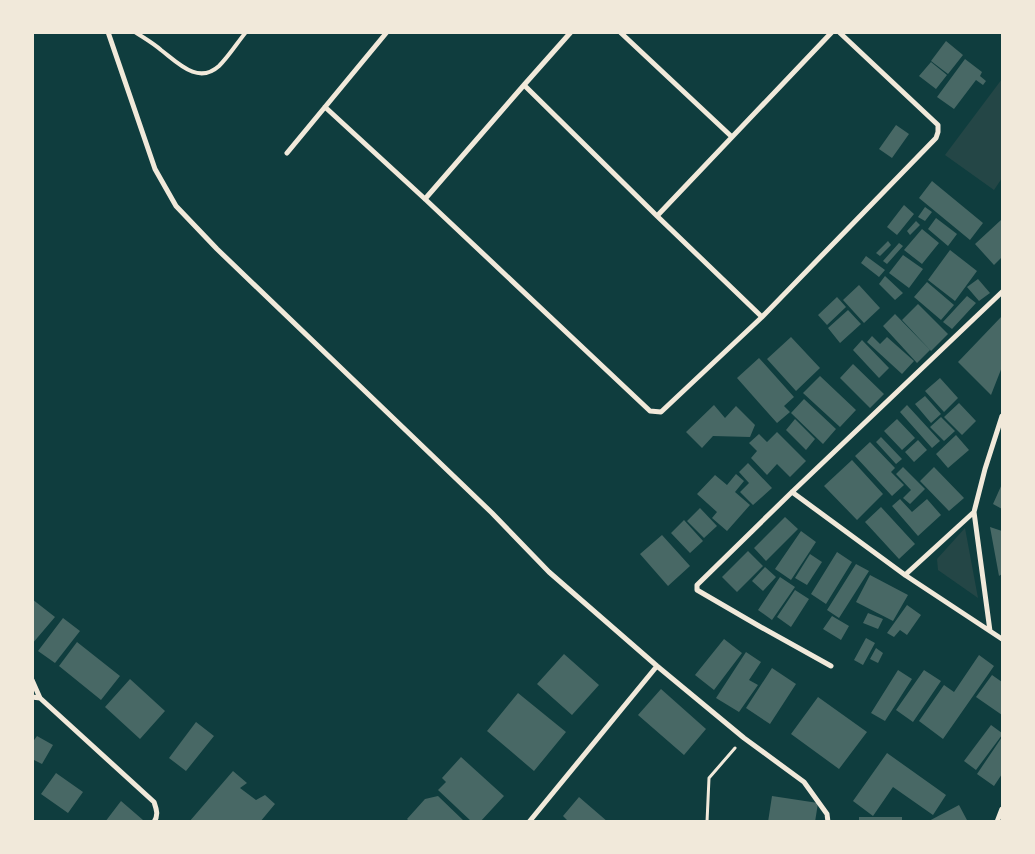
<svg xmlns="http://www.w3.org/2000/svg" width="1035" height="854" font-family="Spectral,serif">
<style>
.green{fill:#244646}
.building{fill:#486865}
.lines{fill:none;stroke-linecap:round;stroke-linejoin:round}
.path{stroke:#f1e9da;stroke-width:3}
.service{stroke:#f1e9da;stroke-width:4}
.minor{stroke:#f1e9da;stroke-width:5}
</style>
<rect width="100%" height="100%" fill="#0f3d3e"/>
<path class="green" d="M1002,79v99l-8,12 -49,-35z
M965,528l13,70 -40,-28 -1,-11z"/>
<path class="building" d="M946,41l17,14 -15,19 -17,-13z
M965,59l17,13 -2,4 6,5 -3,4 -7,-5 -22,29 -17,-12z
M931,62l16,13 -11,14 -17,-13z
M896,125l13,9 -17,24 -13,-9z
M932,181l51,42 -13,17 -51,-42z
M904,205l10,9 -17,21 -10,-8z
M925,207l7,5 -7,9 -7,-4z
M936,218l21,16 -9,12 -20,-17z
M1001,220l1,1v36l-8,8 -19,-21z
M916,221l4,4 -10,10 -3,-4z
M922,229l17,14 -17,21 -18,-14z
M888,241l3,4 -11,11 -4,-3z
M899,243l4,3 -16,18 -4,-3z
M950,250l27,21 -22,30 -27,-21z
M903,255l20,14 -14,19 -20,-15z
M866,256l19,14 -6,7 -18,-14z
M885,276l18,17 -8,7 -16,-16z
M978,279l12,14 -11,8 -12,-14z
M927,282l27,23 -13,15 -27,-23z
M859,285l21,23 -16,15 -21,-23z
M967,296l9,7 -24,26 -9,-7z
M837,297l9,10 -19,18 -9,-10z
M918,304l30,30 -17,17 -29,-31z
M848,310l13,14 -21,19 -12,-15z
M895,314l35,36 -13,13 -34,-37z
M1002,316v51l-11,28 -33,-33z
M872,336l8,8 7,-7 27,24 -12,13 -35,-32z
M791,337l29,31 -24,23 -29,-32z
M862,340l27,28 -10,10 -26,-28z
M759,358l35,39 -10,9 6,6 -13,11 -40,-45z
M853,364l31,30 -14,14 -30,-30z
M820,376l36,34 -16,17 -37,-34z
M940,378l18,20 -14,14 -19,-21z
M925,396l16,18 -10,9 -16,-19z
M804,399l32,30 -13,15 -32,-31z
M959,403l17,18 -14,14 -18,-18z
M714,405l11,13 11,-12 19,19 -5,12 -37,-1 -11,12 -16,-16z
M907,405l33,36 -8,7 -32,-36z
M941,417l14,14 -11,10 -14,-14z
M795,419l20,20 -9,11 -20,-20z
M897,419l18,19 -13,12 -18,-19z
M777,432l29,29 -16,16 -13,-13 -10,11 -16,-17 6,-7 -8,-8 10,-9 8,8z
M956,435l13,15 -21,18 -12,-14z
M881,437l21,22 -6,5 -20,-22z
M918,440l9,10 -13,12 -9,-10z
M870,442l25,26 -4,4 13,13 -12,11 -37,-40z
M852,460l31,34 -26,26 -33,-34z
M748,463l24,25 -19,17 -13,-13 9,-9 -10,-11z
M903,467l22,22 -15,15 -7,-6 8,-8 -15,-16z
M934,467l30,31 -15,13 -29,-30z
M736,474l8,7 -9,11 15,13 -23,26 -15,-13 5,-6 -20,-18 18,-19 12,10z
M1002,484v25l-9,-5z
M900,499l12,13 15,-13 14,16 -23,21 -26,-30z
M881,507l34,37 -16,15 -34,-37z
M700,508l17,18 -13,12 -17,-17z
M785,517l13,12 -32,32 -12,-13z
M684,520l19,21 -13,12 -19,-20z
M990,527l12,4v43l-3,2z
M801,531l15,11 -25,38 -16,-11z
M662,535l28,31 -22,20 -28,-32z
M748,551l15,15 -26,26 -15,-15z
M837,552l15,10 -26,42 -15,-10z
M810,554l12,8 -15,23 -12,-7z
M856,564l13,7 -30,47 -12,-8z
M765,567l11,10 -13,14 -11,-10z
M870,575l38,20 -15,26 -37,-19z
M780,577l15,10 -23,33 -14,-10z
M795,590l14,9 -18,28 -14,-10z
M32,599l23,18 -23,27z
M907,605l14,10 -14,20 -7,-5 -6,7 -7,-4z
M868,613l15,6 -5,10 -15,-6z
M832,616l17,10 -8,14 -18,-11z
M63,618l17,13 -25,32 -17,-12z
M866,638l9,5 -12,22 -9,-5z
M724,639l18,14 -28,37 -19,-15z
M77,642l43,34 -19,24 -42,-34z
M876,648l7,5 -5,10 -8,-4z
M746,652l15,10 -12,18 9,5 -19,27 -23,-14z
M564,654l35,31 -27,30 -35,-31z
M979,655l15,11 -51,73 -24,-18 25,-36 10,7z
M772,668l24,16 -26,40 -24,-16z
M898,670l14,9 -27,42 -14,-8z
M924,670l17,11 -28,41 -17,-12z
M992,675l10,7v33l-26,-18z
M130,679l35,32 -25,28 -35,-32z
M661,689l45,40 -22,26 -46,-40z
M518,693l48,39 -32,39 -47,-40z
M818,697l49,35 -28,37 -48,-35z
M196,722l18,14 -28,35 -17,-13z
M991,725l11,8v2l-26,35 -12,-9z
M37,736l16,9 -11,19 -10,-5v-16z
M1002,737v37l-8,12 -17,-12z
M887,753l59,42 -13,20 -40,-28 -20,29 -20,-15z
M461,757l43,39 -24,26h-8l-34,-32 8,-8 -4,-4z
M233,771l14,12 -7,5 16,12 9,-5 10,9 -15,18h-71z
M56,773l27,19 -15,21 -27,-19z
M438,796l27,26h-55l-3,-3 18,-20z
M772,796l46,7 -3,19h-47z
M579,797l29,25h-39l-6,-6z
M121,801l22,19 -1,2h-37z
M959,805l9,17h-41z
M859,817h43v5h-43z"/>
<g class="lines">
<path class="path" d="M707,822l2,-44 26,-30"/>
<path class="service" d="M135,32c9,6 18,11 26,18 17,13 37,35 58,16 10,-10 18,-23 27,-34"/>
<path class="minor" d="M108,32l47,137 21,37 41,43 275,264 57,59 108,94 87,72 60,44 23,32 1,8
M620,32l112,105
M524,85l133,131 105,101
M325,107l100,92 225,212 11,1 101,-95 174,-179 2,-6v-7l-99,-93
M287,153l100,-121
M425,199l99,-114 47,-53
M657,216l175,-184
M792,492l113,83 97,64
M905,575l69,-63
M990,631l-16,-119 11,-43 17,-53
M831,666l-72,-40 -62,-36v-5l95,-93 210,-200
M32,680l8,18 114,104c2,6 5,13 0,20
M32,697l8,1
M529,822l128,-156
M997,822l5,-13"/>
</g>
<rect width="1035" height="854" fill="none" stroke="#f1e9da" stroke-width="68"/>
</svg>
